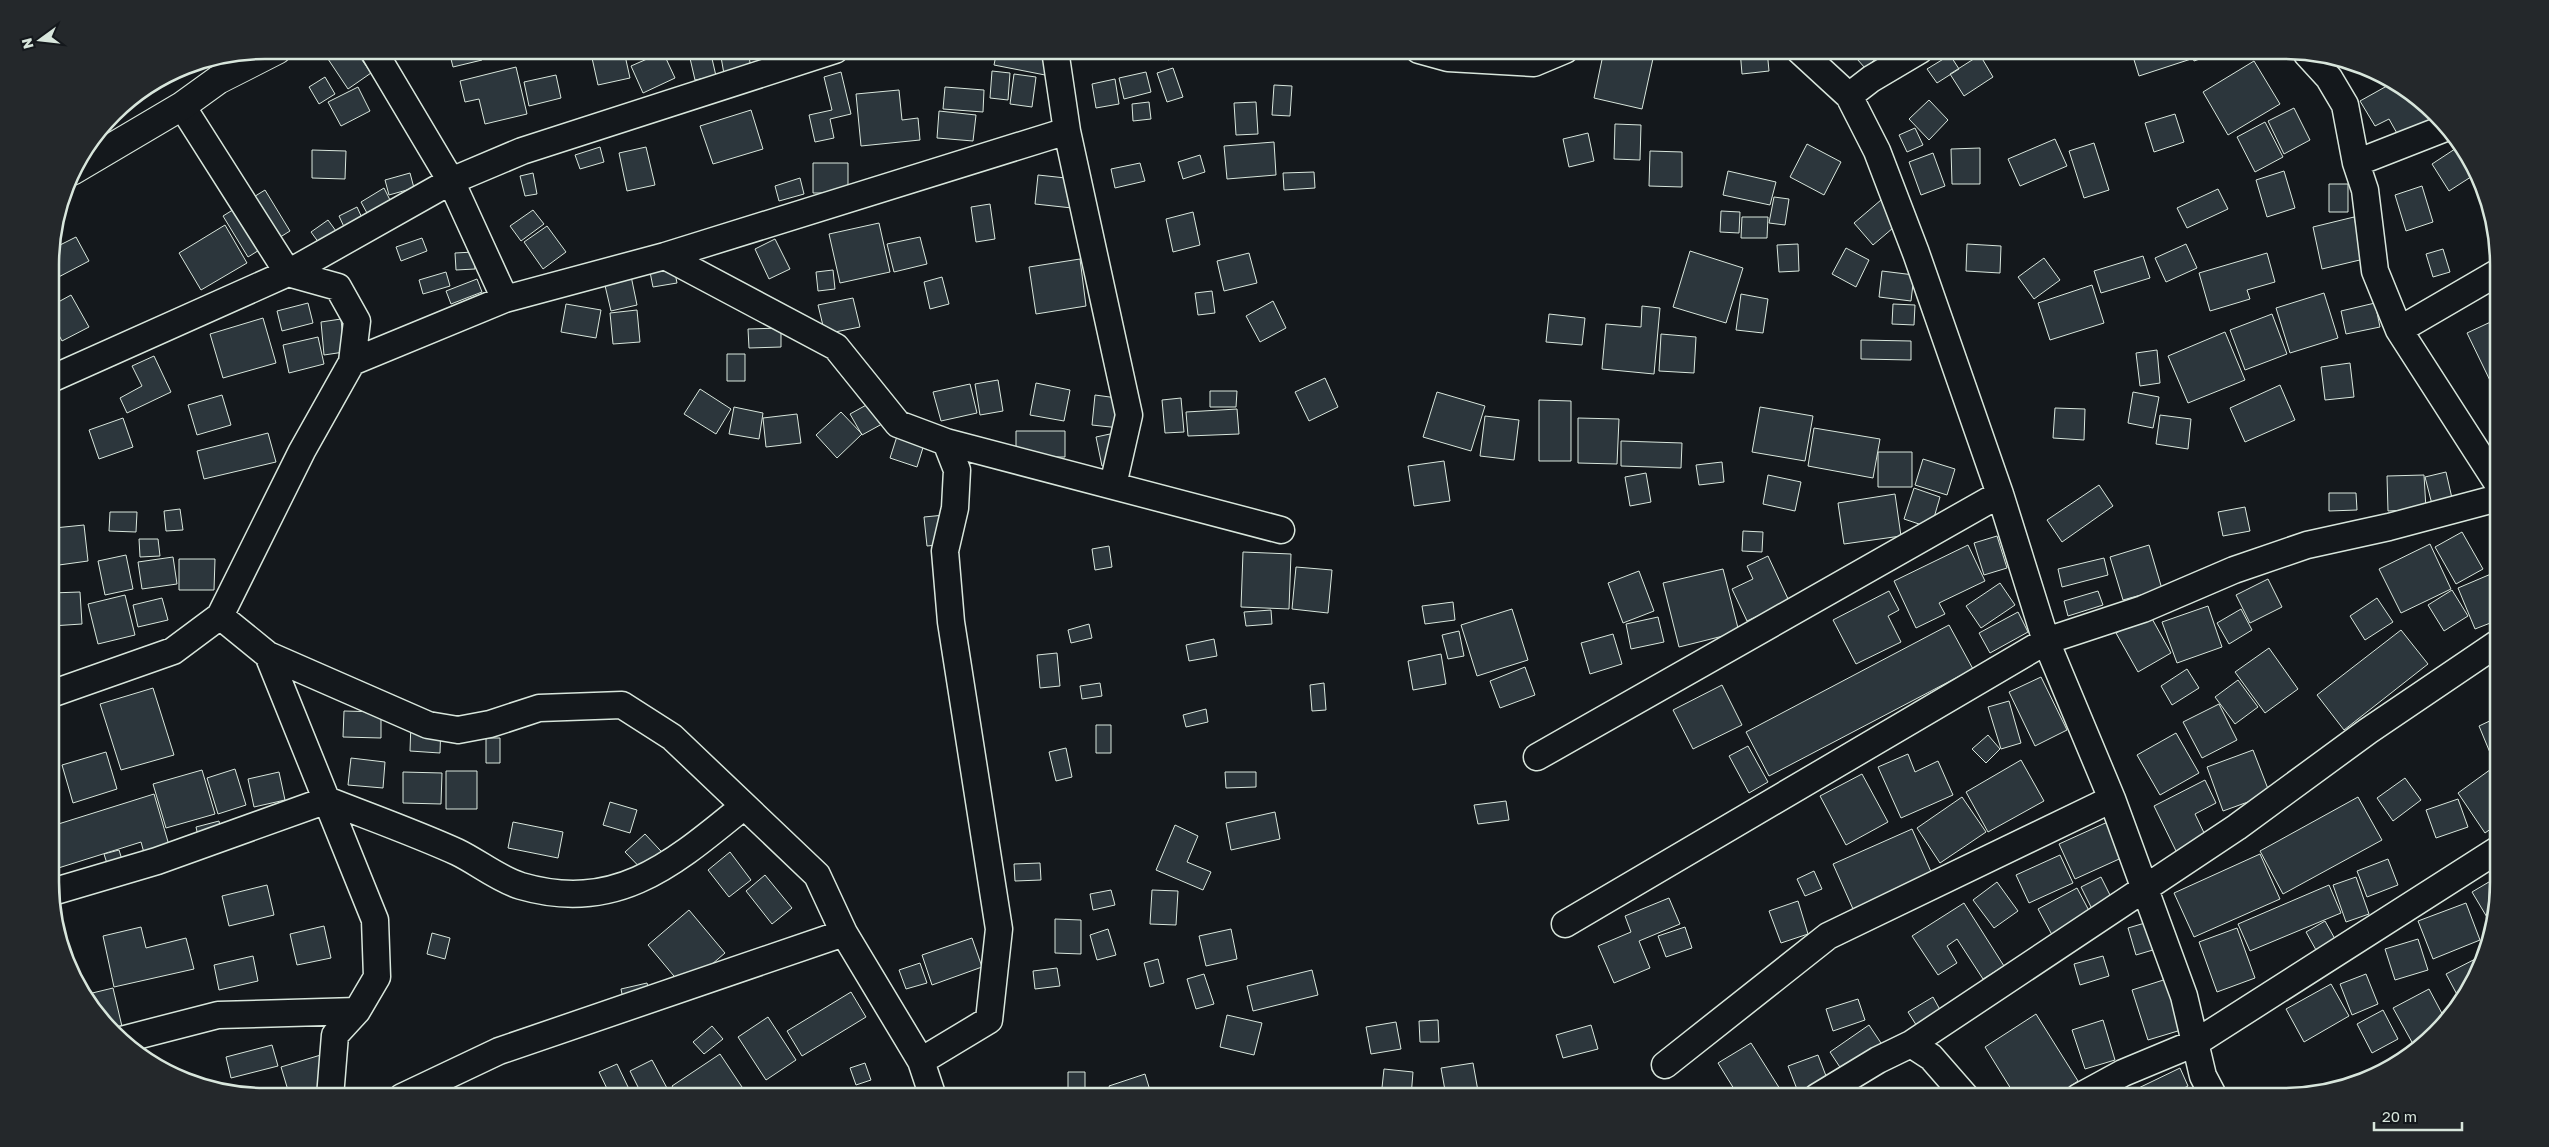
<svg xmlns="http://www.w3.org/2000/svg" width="2549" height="1147" font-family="'Golos Text',sans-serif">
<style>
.building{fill:#2c363c;stroke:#d8e6dc}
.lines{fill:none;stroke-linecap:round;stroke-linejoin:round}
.minor-casing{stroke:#d8e6dc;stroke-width:29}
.tertiary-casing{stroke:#d8e6dc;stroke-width:30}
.minor{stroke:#14181c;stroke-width:26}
.tertiary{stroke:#14181c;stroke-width:28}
.rim{fill:none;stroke:#d8e6dc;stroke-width:2.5}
</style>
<rect width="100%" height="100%" fill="#14181c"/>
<path class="building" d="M335,50h20l16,23 -23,16 -22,-33z
M453,50h26l3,10 -29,7 -4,-16z
M488,50h18l1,3 -17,3z
M510,50h30l-29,6z
M710,50l6,26 -21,4 -6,-26z
M946,50h31l-30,4z
M997,50h52l-4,25 -51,-10z
M1163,50h23v1l-18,9z
M1604,50h30l20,4 -12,55 -48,-11z
M1740,50h27l2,21 -27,3z
M1849,50h37l-21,18z
M2131,50h57l3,9 -52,17z
M2190,50h26l1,3 -23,8z
M624,51l6,27 -32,7 -6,-27z
M748,51l3,17 -27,6 -3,-17z
M663,52l12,26 -32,15 -12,-27z
M1950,55l9,14 -22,14 -10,-14z
M1980,55l13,22 -29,19 -14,-22z
M2254,61l26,43 -52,31 -25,-43z
M516,67l11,47 -42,10 -6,-25 -14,3 -5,-21z
M1173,68l10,29 -16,5 -10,-29z
M992,71l18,2 -2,27 -18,-2z
M841,72l10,42 -21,5 4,19 -19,4 -6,-27 23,-5 -8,-33z
M1146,72l5,20 -27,7 -5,-21z
M172,73l2,4 -25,11v-1z
M1014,74l22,3 -4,30 -22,-3z
M556,75l5,23 -32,8 -5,-24z
M325,77l10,17 -16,10 -10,-17z
M1115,79l4,25 -23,4 -4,-24z
M2394,82l21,12 27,27 -39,23 -14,-25 -14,7 -15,-25z
M1274,85l18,1 -2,30 -18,-1z
M358,87l12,24 -29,15 -13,-24z
M945,87l39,3 -1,22 -40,-3z
M899,90l3,30 16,-2 2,22 -59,6 -5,-52z
M1929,100l19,20 -19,20 -20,-21z
M1149,102l2,17 -18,2 -1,-17z
M1256,102l2,32 -22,1 -2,-32z
M2294,108l16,32 -26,14 -16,-33z
M751,110l12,39 -50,15 -13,-38z
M939,111l37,4 -3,26 -36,-3z
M2175,114l9,28 -30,10 -9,-29z
M2265,122l18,35 -28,15 -18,-35z
M1615,124l26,1 -1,35 -26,-1z
M1915,128l8,17 -16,7 -8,-17z
M1588,133l6,28 -25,6 -6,-28z
M2055,139l12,27 -47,20 -12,-27z
M1274,142l2,33 -49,4 -3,-33z
M2094,143l15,47 -25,8 -15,-47z
M1807,144l34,18 -17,33 -34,-18z
M2461,145l16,28 -28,18 -17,-27z
M600,147l4,15 -24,7 -5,-14z
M646,147l9,38 -28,6 -8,-38z
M1980,148v36h-28l-1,-35z
M312,150l34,1 -1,28 -33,-1z
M1650,151l32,1v35l-33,-1z
M1933,153l12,33 -24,9 -12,-33z
M1200,155l5,17 -22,7 -5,-17z
M813,163h35v30h-35z
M1140,163l5,18 -30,7 -4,-19z
M1728,171l48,11 -6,23 -47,-10z
M2284,171l11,37 -28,9 -11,-37z
M1314,172l1,16 -31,2 -1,-17z
M410,173l4,15 -25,7 -4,-15z
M533,173l4,21 -12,2 -5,-20z
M1038,175l37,4 -3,29 -37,-4z
M800,178l4,16 -25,7 -4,-15z
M2329,184h19v28h-19z
M2422,186l11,36 -27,9 -11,-36z
M384,188l6,12 -23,13 -6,-11z
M2218,189l10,20 -41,19 -10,-20z
M265,190l25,41 -42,26 -25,-41z
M1774,197l15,2 -4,26 -16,-2z
M1881,200l19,22 -27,23 -19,-22z
M990,204l5,35 -19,3 -5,-35z
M357,207l6,13 -18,9 -6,-13z
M533,210l11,14 -23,17 -11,-15z
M1721,211l19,1 -1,21 -19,-1z
M1193,212l7,33 -27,7 -7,-33z
M1742,217h26l-1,21h-26z
M2354,217l10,42 -42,10 -9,-42z
M328,220l8,11 -17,12 -8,-11z
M879,223l11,49 -50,11 -11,-49z
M225,225l22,38 -46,27 -22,-37z
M547,226l19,26 -23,17 -19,-27z
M76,237l13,24 -38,20 -1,-31z
M920,237l7,27 -33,8 -7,-28z
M422,238l5,13 -26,10 -5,-14z
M775,239l15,30 -21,10 -14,-30z
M1798,244l1,27 -20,1 -2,-27z
M1967,244l34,2 -1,27 -34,-2z
M2186,244l11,24 -31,14 -11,-24z
M1846,248l23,12 -13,27 -24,-13z
M2443,249l7,23 -17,5 -7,-23z
M1690,251l53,17 -17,55 -53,-16z
M474,252l1,17 -19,1 -1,-17z
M1249,253l8,30 -33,8 -7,-30z
M2267,253l8,29 -28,8 3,9 -40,12 -11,-38z
M2143,256l7,22 -49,15 -7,-22z
M2044,258l16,22 -26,19 -16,-22z
M1080,259l6,47 -50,8 -7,-47z
M674,268l3,15 -24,4 -3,-15z
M833,270l2,19 -17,2 -2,-19z
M630,271l7,34 -26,6 -8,-34z
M1882,271l32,4 -3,26 -32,-4z
M446,272l4,14 -27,8 -4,-14z
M942,277l7,27 -19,5 -6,-27z
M477,279l5,13 -31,12 -5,-13z
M2092,285l12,38 -54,17 -12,-37z
M1212,291l3,22 -17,2 -3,-22z
M2324,293l14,45 -48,15 -14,-45z
M1741,294l27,5 -5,34 -27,-3z
M71,295l18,32 -27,14 -11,-21v-14z
M853,298l7,29 -35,7 -7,-29z
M1273,301l13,27 -26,14 -14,-26z
M308,303l5,20 -31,8 -5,-20z
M2375,303l5,24 -34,7 -5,-23z
M566,304l35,6 -5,28 -35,-6z
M1893,304l22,1 -1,20 -22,-1z
M1642,306l18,2 -6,66 -52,-5 4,-45 35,3z
M637,310l3,32 -27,2 -3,-31z
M1549,314l36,4 -3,27 -36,-3z
M2272,314l15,40 -42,16 -15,-40z
M263,318l13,45 -53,15 -13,-44z
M341,319l3,33 -20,3 -3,-33z
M2497,319l1,78 -31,-64z
M781,328v19l-32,1 -1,-19z
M2225,332l20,48 -57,23 -20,-47z
M1661,334l35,3 -2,36 -35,-2z
M318,337l6,27 -35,9 -6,-28z
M1861,340l50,1v19l-50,-1z
M2157,350l3,33 -20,3 -4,-33z
M727,354h18v27h-18z
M154,356l17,36 -44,21 -7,-15 22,-12 -10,-20z
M2350,363l4,34 -29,3 -4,-33z
M1325,378l13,29 -29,14 -14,-29z
M998,380l5,31 -23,4 -5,-31z
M1036,383l34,7 -6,31 -34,-6z
M970,384l7,29 -36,8 -8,-29z
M2280,385l15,35 -50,22 -15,-34z
M700,389l31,20 -15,25 -32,-20z
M1210,391h27l-1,16h-26z
M1437,392l48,14 -14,45 -48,-14z
M2133,392l26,5 -6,31 -25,-5z
M222,395l9,30 -34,10 -9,-30z
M1095,395l37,5 -3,29 -37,-4z
M1181,398l3,34 -19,1 -3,-33z
M1539,400l32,1v60h-32z
M870,403l12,21 -20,11 -12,-21z
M734,407l29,6 -4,26 -30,-5z
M1760,407l53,9 -8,45 -53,-9z
M2055,408l30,1 -1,31 -31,-2z
M1237,409l2,25 -51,2 -2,-24z
M841,412l21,22 -25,24 -21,-23z
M797,414l4,29 -35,4 -3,-29z
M2160,415l31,4 -3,30 -32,-5z
M1485,416l34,4 -5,40 -34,-4z
M123,418l10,29 -34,12 -10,-29z
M1578,418l41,1 -2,45 -39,-1z
M1814,428l66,11 -7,39 -65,-12z
M899,430l27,8 -9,29 -27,-9z
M1016,431h49v26h-49z
M1124,431l5,30 -27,5 -6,-29z
M268,433l8,29 -72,17 -7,-28z
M1621,441l61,2 -1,25 -60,-2z
M1878,452h34v35h-34z
M1923,459l32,10 -8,26 -32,-10z
M1444,461l6,40 -36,5 -6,-40z
M1722,462l2,20 -25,3 -3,-20z
M2446,472l8,35 -20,5 -9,-35z
M1646,473l5,29 -21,4 -5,-29z
M1768,475l33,7 -6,29 -32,-7z
M2424,475l2,34 -38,2 -1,-35z
M2099,485l14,21 -51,36 -15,-22z
M1914,488l26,9 -9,31 -27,-9z
M2329,493h27l1,17 -28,1z
M1895,494l6,42 -57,8 -6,-41z
M2245,507l5,24 -27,5 -5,-24z
M180,509l3,21 -17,1 -2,-20z
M110,512h27l-1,20 -27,-1z
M955,514l3,29 -31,3 -3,-29z
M84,525l4,36 -29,4 -5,-37z
M1743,531l20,1 -1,20 -20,-1z
M2462,532l21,37 -27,15 -21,-37z
M1997,536l10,32 -23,7 -10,-32z
M139,539h19l2,17 -20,1z
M51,542l5,23 -5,1z
M2430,544l21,45 -50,24 -22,-44z
M1968,545l17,36 -46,22 6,11 -29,14 -22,-47z
M2149,545l13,44 -39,11 -13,-43z
M1109,546l3,21 -17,3 -3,-21z
M1243,552l48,2 -2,55 -48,-2z
M126,555l7,34 -28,6 -7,-34z
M1768,556l21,45 -42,20 -15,-32 21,-10 -6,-13z
M173,557l4,27 -35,5 -4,-27z
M2104,558l4,17 -46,12 -4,-18z
M179,559h36l-1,31h-35z
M1296,567l36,3 -4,43 -36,-4z
M1723,569l16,63 -60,15 -16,-64z
M1639,571l15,40 -31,12 -15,-40z
M2498,571v49l-23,9 -17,-41z
M2268,579l14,28 -32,16 -14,-28z
M2000,583l15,22 -34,23 -15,-22z
M2452,590l16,26 -24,15 -16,-26z
M1889,591l10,19 -11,6 13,26 -45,22 -23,-44z
M2098,591l5,14 -35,11 -4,-15z
M80,592l2,32 -31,2v-33z
M125,595l10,40 -37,9 -10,-40z
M162,598l6,22 -30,7 -5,-22z
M2377,598l16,24 -28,18 -15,-24z
M1453,602l2,18 -30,4 -3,-18z
M2208,606l14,41 -45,16 -15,-41z
M1512,609l16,51 -51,16 -16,-51z
M2241,609l11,21 -23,14 -12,-21z
M1271,610l1,14 -26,2 -2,-14z
M2018,612l10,20 -38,21 -11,-20z
M2150,615l21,38 -33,19 -22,-39z
M1658,617l6,25 -33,7 -5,-25z
M1089,624l3,14 -21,5 -3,-13z
M1949,625l24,44 -204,107 -23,-44z
M2401,630l27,34 -84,66 -27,-35z
M1459,631l5,25 -16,3 -6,-24z
M1613,634l9,30 -32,10 -9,-31z
M1214,639l3,17 -28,5 -3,-16z
M2269,648l29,41 -33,24 -30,-41z
M1057,653l3,33 -20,2 -3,-33z
M1441,654l5,30 -33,6 -5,-29z
M1525,667l10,28 -35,13 -10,-27z
M2187,669l12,19 -27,17 -11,-19z
M2041,677l26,53 -32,16 -26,-54z
M2238,680l20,27 -23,17 -20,-27z
M1100,683l2,13 -20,3 -2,-13z
M1324,683l2,27 -14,1 -2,-26z
M1722,685l20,40 -49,24 -20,-39z
M153,688l21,67 -53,15 -21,-66z
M2009,701l12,42 -20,6 -13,-42z
M2219,704l18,36 -35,18 -19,-36z
M1206,709l2,13 -22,5 -3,-12z
M344,711l37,1v26l-38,-1z
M2496,718l3,5v29l-8,3 -12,-29z
M411,722l30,1 -1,30 -30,-2z
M1096,725h15v28h-15z
M2176,733l23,40 -39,22 -23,-40z
M1988,735l12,14 -14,14 -14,-14z
M486,738h14v25h-14z
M1748,746l20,36 -19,11 -20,-37z
M1066,748l6,29 -16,4 -7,-29z
M2253,750l17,44 -47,17 -16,-44z
M106,752l11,37 -44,14 -11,-38z
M1908,754l7,18 23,-11 15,34 -52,23 -23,-51z
M351,758l34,4 -2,26 -35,-3z
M2021,760l23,41 -56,31 -22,-40z
M2498,764l1,59 -14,10 -27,-40z
M235,769l11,36 -28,9 -11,-36z
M202,770l13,44 -49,14 -13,-44z
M446,771h31v38h-31z
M279,772l6,28 -31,7 -6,-28z
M403,772l39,1 -1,31 -38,-1z
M1225,772h31v15l-30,1z
M1862,774l26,48 -42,23 -26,-49z
M2405,778l16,22 -28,21 -16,-23z
M2205,780l11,23 -21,11 12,25 -30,14 -23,-47z
M154,794l17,58 -25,8 -5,-18 -89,28v-44z
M1962,797l24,35 -46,31 -23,-35z
M2358,797l24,43 -99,54 -23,-43z
M2458,799l10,28 -32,11 -10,-28z
M1506,801l3,19 -31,4 -4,-19z
M610,802l27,8 -7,23 -27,-8z
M1275,812l5,27 -49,11 -5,-27z
M2112,820l16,35 -53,24 -16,-35z
M219,821l3,14 -23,5 -3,-13z
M513,822l50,10 -5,26 -50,-10z
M1175,825l23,11 -11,26 24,10 -8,18 -47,-20z
M1912,829l20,45 -79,35 -20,-45z
M645,834l27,29 -19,18 -28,-29z
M119,850l5,16 -15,4 -5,-16z
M730,852l21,28 -22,17 -21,-27z
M2260,854l20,45 -86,38 -20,-44z
M2060,855l13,28 -44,20 -13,-28z
M2388,859l10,26 -31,12 -10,-26z
M1040,863l1,17 -26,1 -1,-17z
M1814,871l8,18 -17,7 -8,-17z
M765,875l27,33 -20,16 -26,-33z
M2499,876v7l-8,41 -19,-32z
M2101,877l15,30 -20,10 -15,-30z
M2356,877l13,37 -23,8 -13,-37z
M1997,882l21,29 -24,17 -21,-28z
M267,885l7,30 -45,11 -7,-30z
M2329,885l12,28 -91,38 -12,-27z
M2077,888l18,34 -38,22 -19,-35z
M1111,890l4,15 -22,5 -3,-16z
M1152,890l26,1 -2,34 -26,-1z
M1669,898l11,26 -41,17 11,27 -36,15 -16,-37 33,-14 -6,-16z
M1798,901l10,33 -27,9 -12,-32z
M1964,903l40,63 -21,13 -26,-40 -10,7 10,17 -19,12 -26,-39z
M2466,903l14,37 -47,19 -15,-38z
M689,910l36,43 -41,35 -36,-43z
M1055,919l26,1v34l-26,-1z
M2155,920l8,27 -27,8 -8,-27z
M2325,921l10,18 -19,11 -10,-18z
M324,926l7,32 -34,7 -7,-31z
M141,927l5,21 40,-10 8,31 -80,18 -11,-51z
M1685,927l7,21 -26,9 -8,-21z
M2237,928l18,50 -38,14 -18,-50z
M1108,929l8,26 -19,5 -7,-25z
M1231,929l6,30 -31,7 -7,-30z
M432,933l18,5 -5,21 -18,-5z
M972,938l10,29 -50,18 -10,-30z
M2418,939l10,31 -33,10 -10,-31z
M2485,954l-2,10 -22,38 -15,-28z
M253,956l5,25 -39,9 -5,-25z
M2103,956l6,20 -29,9 -6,-21z
M1158,959l6,24 -14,4 -6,-24z
M920,963l7,20 -21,6 -7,-19z
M1057,968l3,18 -25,3 -2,-18z
M1312,970l6,25 -65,16 -6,-25z
M1204,974l10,30 -18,5 -9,-30z
M2366,974l12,30 -26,11 -12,-31z
M2176,976l15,51 -43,13 -16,-50z
M647,983l4,16 -27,5 -3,-15z
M2331,984l18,32 -45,26 -18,-33z
M113,988l11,47 -6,1 -23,-23 -11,-18z
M2429,989l17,32 -14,13 -19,10 -20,-36z
M851,992l15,25 -64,39 -15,-25z
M1933,997l11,20 -24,14 -12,-19z
M1858,999l7,21 -32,11 -7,-22z
M2383,1010l15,29 -26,14 -15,-29z
M2036,1014l42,67 -24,16h-38l-31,-50z
M1227,1015l35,8 -8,32 -34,-8z
M768,1017l28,43 -30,20 -28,-43z
M1438,1020l1,22h-19l-1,-21z
M2103,1020l12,40 -30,9 -13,-39z
M1396,1022l5,27 -30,5 -5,-27z
M1591,1025l7,24 -35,9 -7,-23z
M1869,1025l20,30 -40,26 -19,-29z
M712,1026l11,13 -19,15 -11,-12z
M1751,1043l34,54h-46l-21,-34z
M272,1045l6,21 -47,12 -5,-21z
M324,1054l9,30 -43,13 -9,-30z
M720,1054l28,42 -69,1 -7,-11z
M1818,1055l13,34 -20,8h-11l-12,-31z
M652,1060l16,30 -13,7h-12l-13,-26z
M865,1063l6,17 -15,5 -6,-17z
M1473,1063l5,28 -32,5 -5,-28z
M617,1064l12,25 -18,8 -12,-25z
M2180,1068l8,18 -21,11h-47z
M1384,1069l29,3 -2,25h-30z
M1068,1072h17v25h-17z
M1145,1074l7,23h-39l-4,-11z
M555,1088l2,9h-18l-2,-6z"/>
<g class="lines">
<defs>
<path id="minor" d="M373,50l78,131 54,118
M1055,50l12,81 62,284 -16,70
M1419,50l29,8 86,5 31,-13
M1799,50l50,46 28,55 39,102 84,241 46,147 66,158 72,197 19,80 11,21
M2307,54l22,24 16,27 11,58 9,27 10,81 24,59 99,154
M1849,96l22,-17 49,-29
M2356,163l92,-36
M665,256l171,91 62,77 48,18 11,28 -2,38 -10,43 6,71 48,307 -10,91 -68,41
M2399,330l98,-57
M352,362l153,-63 160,-43 402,-125
M51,379l237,-106 163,-92 71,-30 313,-101
M946,442l335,88
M220,616l48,39 160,70 30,5 32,-6 49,-16 83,-3 50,32 145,138 27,58 77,128 12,36
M268,655l107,265 2,57 -20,34 -22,24 -5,62
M51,694l122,-43 47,-35 82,-165 50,-89 5,-41 -19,-34 -50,-14 -106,-167
M1537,757l463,-263
M52,892l105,-31 170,-61c43,17 88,33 130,52 21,10 41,27 64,34 96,28 153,-23 223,-80
M1565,924l481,-283 97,-32 91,-39 73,-25 82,-18 109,-29
M121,1040l97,-25 139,-4
M1911,1044l326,-217 131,-96 130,-88
M1665,1065l163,-129 284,-137
M402,1097l97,-46 345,-118
M1817,1097l61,-37 33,-16 20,13 35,40
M2079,1097l44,-24 72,-30 304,-194"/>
<path id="tertiary" d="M72,171l110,-65 36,-26 59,-30"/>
</defs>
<use href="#minor" class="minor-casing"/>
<use href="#tertiary" class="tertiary-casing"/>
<use href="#minor" class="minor"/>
<use href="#tertiary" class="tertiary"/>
</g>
<path d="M0 0H2549V1147H0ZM265 59H2284A206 206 0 0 1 2490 265V882A206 206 0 0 1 2284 1088H265A206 206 0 0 1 59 882V265A206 206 0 0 1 265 59Z" fill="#24282b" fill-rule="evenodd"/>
<path class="rim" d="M265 59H2284A206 206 0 0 1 2490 265V882A206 206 0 0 1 2284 1088H265A206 206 0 0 1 59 882V265A206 206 0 0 1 265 59Z"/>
<g transform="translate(40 40) rotate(255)" stroke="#14181c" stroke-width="4" paint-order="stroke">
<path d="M0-4L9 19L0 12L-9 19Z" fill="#d8e6dc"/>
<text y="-8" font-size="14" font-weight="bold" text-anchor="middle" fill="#d8e6dc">N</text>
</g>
<path d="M2374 1122v8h88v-8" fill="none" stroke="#d8e6dc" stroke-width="2.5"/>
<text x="2382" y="1122" font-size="15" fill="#d8e6dc" stroke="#14181c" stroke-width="4" paint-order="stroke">20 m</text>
</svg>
